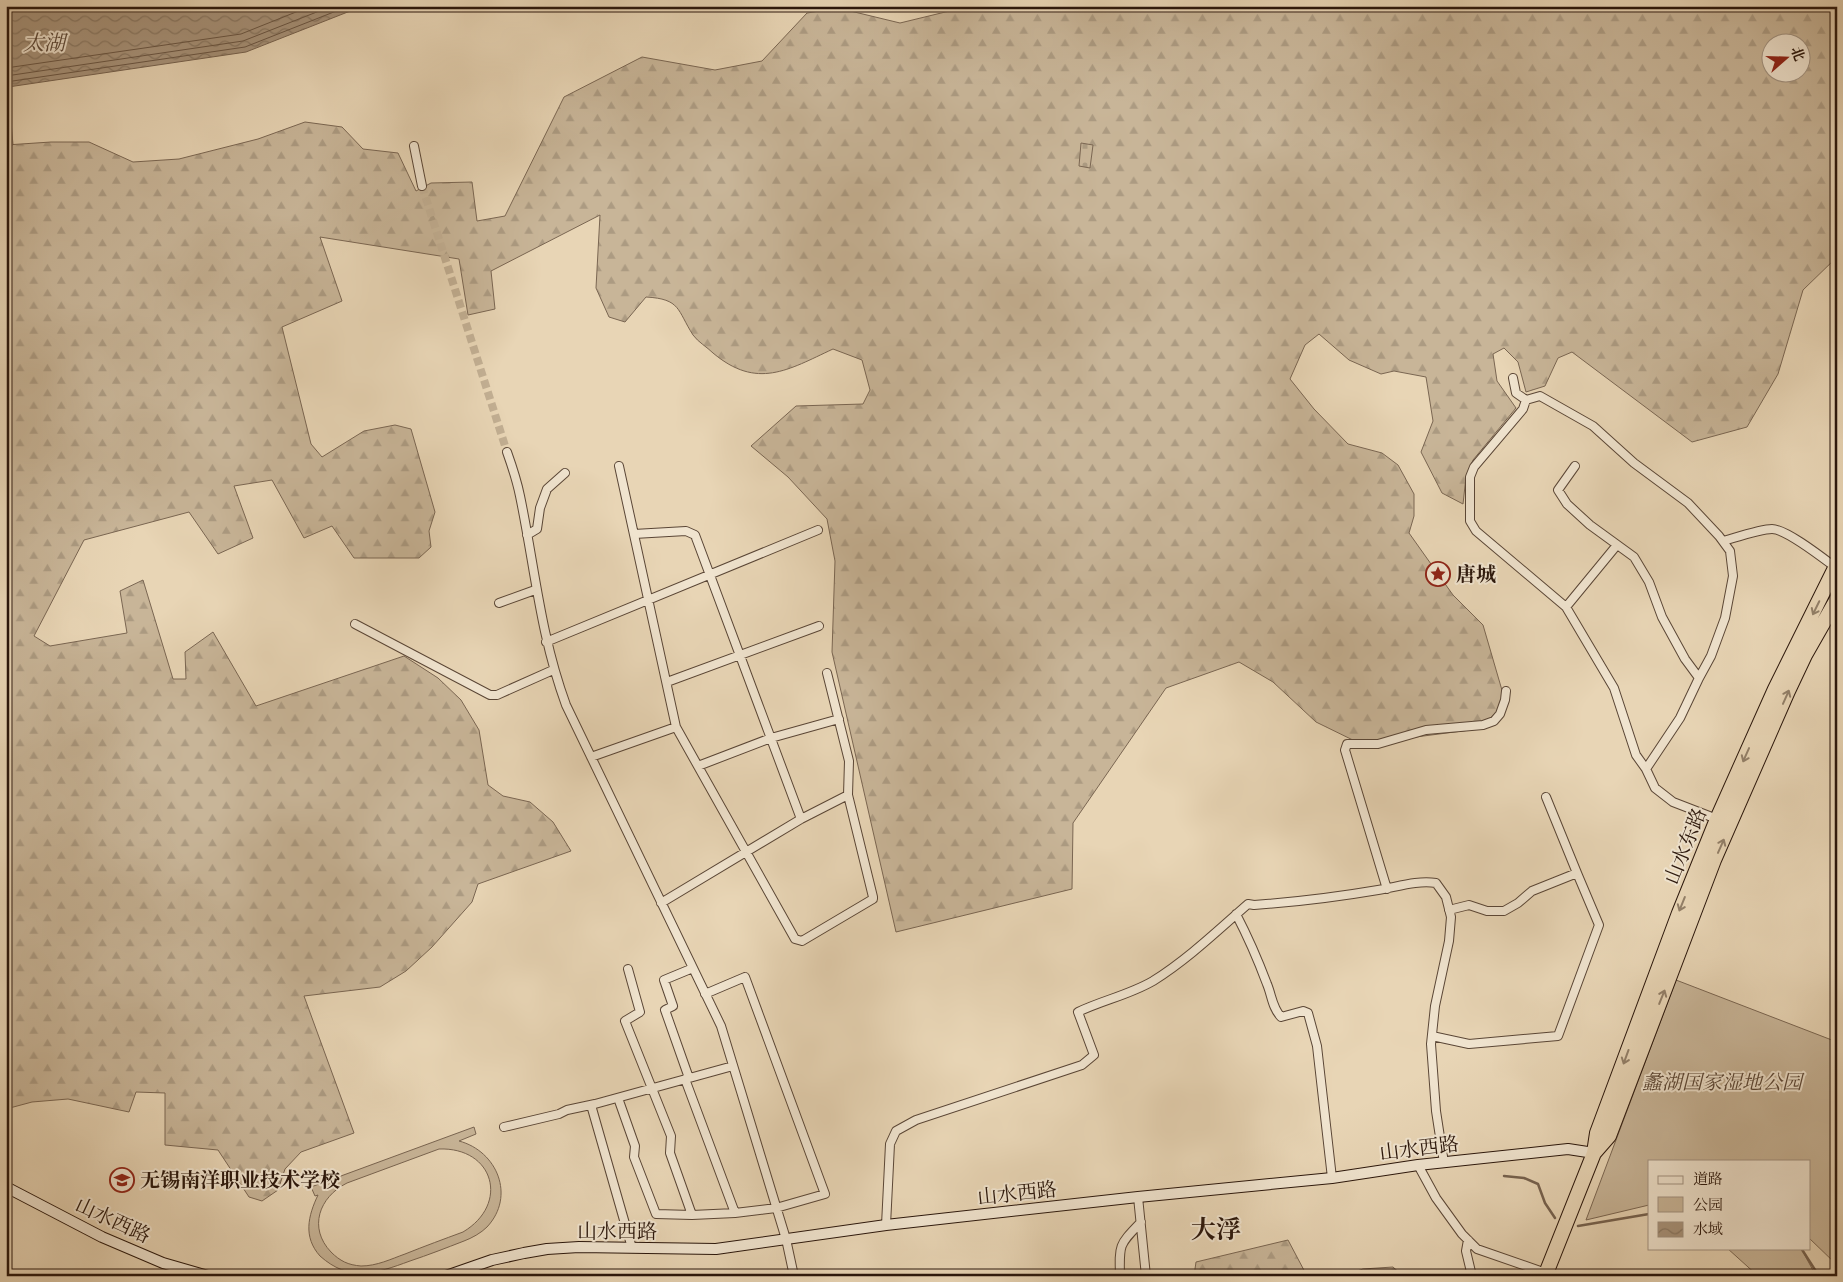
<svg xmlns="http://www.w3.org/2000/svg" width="1843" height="1282" font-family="'IM FELL English','Noto Serif SC',serif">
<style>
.green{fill:#c8b598;stroke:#7a6652;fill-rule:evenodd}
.forest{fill:url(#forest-firs);stroke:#7a6652;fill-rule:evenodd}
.cemetery{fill:url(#cemetery-stones);stroke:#7a6652}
.water{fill:url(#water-waves);stroke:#76624f}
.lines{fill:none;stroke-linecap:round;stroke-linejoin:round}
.shore{stroke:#6a5644;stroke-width:1}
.stream{stroke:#76624f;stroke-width:2.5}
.street-tunnel{stroke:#c2af93;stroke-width:8;stroke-dasharray:8 4;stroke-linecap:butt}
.street-casing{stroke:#5a4636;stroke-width:10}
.secondary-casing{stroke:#2b170c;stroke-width:12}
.highway-casing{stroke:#2b170c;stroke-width:16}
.street{stroke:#f0e4cf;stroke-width:8}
.secondary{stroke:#f0e4cf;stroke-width:10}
.highway{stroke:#e8d5b5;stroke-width:14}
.oneway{stroke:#938069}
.labels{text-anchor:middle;stroke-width:4;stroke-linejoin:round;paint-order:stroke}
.poi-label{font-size:20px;font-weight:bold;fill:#2b170c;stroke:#f0e4cf;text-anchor:start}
.street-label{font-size:20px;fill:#2b170c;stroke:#f0e4cf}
.park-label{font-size:20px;font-style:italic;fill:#5a4636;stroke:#f0e4cf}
.water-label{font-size:21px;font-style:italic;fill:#5d4939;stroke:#f0e4cf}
.district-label{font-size:25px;font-weight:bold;fill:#2b170c;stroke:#f0e4cf}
</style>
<defs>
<pattern id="forest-firs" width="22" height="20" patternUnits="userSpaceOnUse" patternTransform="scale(1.25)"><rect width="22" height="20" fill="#c8b598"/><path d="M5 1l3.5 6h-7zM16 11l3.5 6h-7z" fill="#ac9b82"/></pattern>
<pattern id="cemetery-stones" width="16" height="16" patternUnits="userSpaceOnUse" patternTransform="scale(1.25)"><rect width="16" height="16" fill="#c8b598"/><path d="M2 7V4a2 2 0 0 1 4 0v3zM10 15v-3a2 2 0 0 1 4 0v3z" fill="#ac9b82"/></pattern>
<pattern id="water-waves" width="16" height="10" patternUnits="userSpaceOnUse" patternTransform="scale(1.25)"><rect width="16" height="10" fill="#a8947c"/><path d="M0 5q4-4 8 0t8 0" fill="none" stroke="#897864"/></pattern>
</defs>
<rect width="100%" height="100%" fill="#e8d5b5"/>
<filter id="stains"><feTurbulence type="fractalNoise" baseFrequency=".004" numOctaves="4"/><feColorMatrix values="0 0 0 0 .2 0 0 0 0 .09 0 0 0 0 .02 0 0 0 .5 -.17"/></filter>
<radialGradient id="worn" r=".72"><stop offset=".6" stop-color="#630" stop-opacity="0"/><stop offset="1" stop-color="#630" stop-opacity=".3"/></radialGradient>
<path class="green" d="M1676,980l161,62v177l-2,9 2,5v32l-28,-27v-77h-160v44l-63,15z
M474,1127l2,7 -17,7c38,10 57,55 28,86 -6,6 -15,11 -23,14 -18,7 -36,14 -54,20 -35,13 -61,21 -90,-5 -17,-19 -12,-40 -2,-61l-3,1 -4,-9zM439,1149c55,-2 71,55 24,83 -19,7 -38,14 -58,22 -14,5 -28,12 -44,12 -13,-1 -21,-5 -30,-14 -23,-24 -12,-55 16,-69z
M1727,1248h74l15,28h-58z"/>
<path class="forest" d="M970,6h867v251l-34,33 -25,84 -31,53 -55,15 -120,-90 -14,6 -13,28 -19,6 -8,-30 -14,-14 -11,6 4,27 19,27 -43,52 -7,17 -3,27 -21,-11 -21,-41 12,-31 -7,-44 -32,-6 -13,3 -32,-14 -30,-26 -14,11 -15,34 24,30 34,35 34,9 16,12 16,29v22l-5,17 44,62 30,30 23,79 -28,25 -117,15 -45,-22 -43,-40 -34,-20 -73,26 -93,135 -1,66 -176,43 -64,-280 3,-91 -8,-42 -39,-42 -37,-31 45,-40 67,-2 7,-14 -8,-30 -29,-11c-45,21 -76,41 -120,4 -6,-6 -15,-11 -20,-18 -16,-25 -12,-36 -47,-38l-21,25 -16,-5 -13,-29 4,-73 -109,56 4,38 -27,6 -9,-56 -139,-22 22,64 -60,26 29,117 11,13 42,-26 31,-6 16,4 24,83 -6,19 2,16 -12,11h-65l-22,-32 -28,12 -32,-58 -38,6 19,52 -35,16 -29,-42 -105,28 -50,96 16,10 77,-13 -7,-42 23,-11 30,99h13l-1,-27 28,-20 43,74 148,-50 34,22 23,22 18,30 9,55 15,11 27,6 23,20 18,29 -93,33 -6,18 -40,45 -26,24 -26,16 -76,9 50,137 -53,19 -16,17 -7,21 -16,11 -13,-4 -31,-47 -53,-5v-52l-29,-1 -7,20 -61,-13 -36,3 -26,7v-964l45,-3h38l44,20 46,-3 79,-20 47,-17 37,5 21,22 35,4 18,38 15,-8 41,-1 5,39 28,-5 59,-119 78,-40 73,13 47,-9 45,-48 31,-5 62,15zM1770,42h30v30h-30z
M1288,1240l18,34 9,2h-121l2,-14z
M1393,1267l10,9h-61l21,-7z"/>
<path class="cemetery" d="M1081,143l12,2 -3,23 -11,-2z"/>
<path class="water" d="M6,6h357l-117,46 -238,35 5,58h-7z"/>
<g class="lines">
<path class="shore" d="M6,68l235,-34 70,-28
M6,76l237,-35 89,-35
M6,82l239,-35 104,-41"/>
<path class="stream" d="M1504,1176l20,2 14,6 7,19 10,15
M1578,1226l71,-12
M1801,1248l18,28"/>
<path class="street-tunnel" d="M422,186l85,266"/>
<defs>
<path id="street" d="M414,146l8,40
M1513,378l3,15 10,7 14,-4 53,30 41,37 54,40 31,33 11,15 3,25 -8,42 -14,38 -12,22
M1526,400l-3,9 -49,58 -4,10v44l6,10 90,76
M507,452c5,14 10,29 13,44 15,72 20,138 46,209l155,321 65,213 8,37
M619,466l57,261 119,212 7,2 71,-42v-2l-25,-102 1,-34 -22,-88
M1575,466l-17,24 9,14 23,21 44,32 15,25 13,35 23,42 14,19 -19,40 -34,51 9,19 18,14 44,17
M634,534l52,-3 9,4 106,284
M527,535l10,-6 3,-21 7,-19 18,-16
M1723,541c11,-3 38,-12 49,-12 14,0 51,29 63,38
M1617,545l-51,62 48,81 22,67 10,14
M499,603l36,-13
M355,624l135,71h7l56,-25
M546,642l272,-112
M667,682l152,-56
M591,757l85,-30
M698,766l73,-28 68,-19
M1546,797l31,76
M1387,889l-42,-139 2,-6h31l48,-14 57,-5 11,-4 6,-7 5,-14 1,-9
M661,903l140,-84 47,-24
M1236,914c12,23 22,46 31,70 5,12 5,23 14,33l22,-6 5,2 9,33 15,132
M628,969l12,43 -15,9 46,115 -1,17 22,62 43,-2
M1432,1036l37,8 89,-8 41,-111 -22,-52 -45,18 -14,12 -14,8h-17l-18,-6 -20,5
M689,1078l-24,-68 8,-4 -9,-26 29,-12
M685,1079l50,134 41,-5 49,-14 -80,-217 -40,17
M618,1098l17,48 -1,11 22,57 36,1
M591,1105l41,143
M504,1127l55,-13 8,-4 28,-6 138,-38
M1418,1165l18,33 26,36 15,15 69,24
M1138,1197l8,79
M886,1225l4,-81 6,-13 20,-11 166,-55 12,-10 -16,-43c25,-12 51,-17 75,-31 35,-22 64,-50 95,-77l6,1c42,-3 83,-8 124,-15 19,-3 39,-10 58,-7l10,14 5,20 -2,24 -14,65 -4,38 5,67 8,52
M1468,1240l-2,11 6,25
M1120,1276c-1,-32 -1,-31 21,-54"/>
<path id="secondary" d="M6,1187l96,50 61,26 45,13
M446,1276l46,-16 32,-7 23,-4 32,-2 137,2 170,-24 252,-28 194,-19 86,-13 150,-16 26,4"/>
<path id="highway" d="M1595,1152l14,-16 105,-276 74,-169 17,-36 32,-56
M1545,1276l49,-123 3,-20 82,-220 38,-94 58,-130 62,-125"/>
</defs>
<use href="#street" class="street-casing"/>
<use href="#secondary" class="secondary-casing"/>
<use href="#highway" class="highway-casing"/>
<use href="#street" class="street"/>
<use href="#secondary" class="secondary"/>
<use href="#highway" class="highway"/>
</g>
<defs><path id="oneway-shaft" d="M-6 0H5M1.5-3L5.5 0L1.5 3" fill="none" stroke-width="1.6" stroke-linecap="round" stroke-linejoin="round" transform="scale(1.25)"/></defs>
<g class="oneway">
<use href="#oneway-shaft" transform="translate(1816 608) rotate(116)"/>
<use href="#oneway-shaft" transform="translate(1786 697) rotate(-66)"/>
<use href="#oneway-shaft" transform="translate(1746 755) rotate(114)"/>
<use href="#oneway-shaft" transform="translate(1721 846) rotate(-66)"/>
<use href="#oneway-shaft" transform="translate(1682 904) rotate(112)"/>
<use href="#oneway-shaft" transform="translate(1662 997) rotate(-68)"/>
<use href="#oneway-shaft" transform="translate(1626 1057) rotate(110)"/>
</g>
<defs>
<symbol id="sight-ring" viewBox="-11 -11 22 22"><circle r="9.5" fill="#f0e4cf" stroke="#8f2418" stroke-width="1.5"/><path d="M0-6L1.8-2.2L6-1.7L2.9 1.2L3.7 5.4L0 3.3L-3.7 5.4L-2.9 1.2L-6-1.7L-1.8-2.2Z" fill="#8f2418"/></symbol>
<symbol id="school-ring" viewBox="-11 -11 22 22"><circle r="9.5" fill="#f0e4cf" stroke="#8f2418" stroke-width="1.5"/><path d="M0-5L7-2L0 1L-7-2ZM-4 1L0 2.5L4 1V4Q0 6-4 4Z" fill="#8f2418"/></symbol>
</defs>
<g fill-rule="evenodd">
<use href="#sight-ring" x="1424" y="560" width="28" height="28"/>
<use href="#school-ring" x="108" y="1166" width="28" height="28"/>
</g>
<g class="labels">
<g class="poi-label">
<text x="1456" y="581">唐城</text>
<text x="140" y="1187">无锡南洋职业技术学校</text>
</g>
<g class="street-label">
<text transform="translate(1685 846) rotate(-68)" y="7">山水东路</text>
<text transform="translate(1419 1148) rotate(-7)" y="7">山水西路</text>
<text transform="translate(1017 1193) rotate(-6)" y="7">山水西路</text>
<text transform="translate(113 1220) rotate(25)" y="7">山水西路</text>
<text x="617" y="1238">山水西路</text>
</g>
<g class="park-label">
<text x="1722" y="1089">蠡湖国家湿地公园</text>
</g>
<g class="water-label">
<text x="44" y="50">太湖</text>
</g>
<g class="district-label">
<text x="1216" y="1238">大浮</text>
</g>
</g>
<rect width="1843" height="1282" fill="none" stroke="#e8d5b5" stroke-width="25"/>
<rect x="8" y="8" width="1828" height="1267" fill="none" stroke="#2b170c" stroke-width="2.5"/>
<rect x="12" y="12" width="1818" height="1257" fill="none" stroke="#2b170c"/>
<rect x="1648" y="1160" width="162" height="90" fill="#f0e4cf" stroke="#a19281"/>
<rect x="1658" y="1176" width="25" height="8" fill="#f0e4cf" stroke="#a19281"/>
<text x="1693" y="1184" font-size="15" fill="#2b170c">道路</text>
<rect x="1658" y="1197" width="25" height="15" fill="#c8b598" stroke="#a19281"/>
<text x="1693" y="1210" font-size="15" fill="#2b170c">公园</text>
<rect x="1658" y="1222" width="25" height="15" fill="url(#water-waves)" stroke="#a19281"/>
<text x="1693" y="1234" font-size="15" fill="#2b170c">水域</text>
<g transform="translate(1786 58) rotate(70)"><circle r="24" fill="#f0e4cf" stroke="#a19281"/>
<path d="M0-4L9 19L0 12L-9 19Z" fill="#8f2418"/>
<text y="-8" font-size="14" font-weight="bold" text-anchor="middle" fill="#2b170c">北</text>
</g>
<rect width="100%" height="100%" filter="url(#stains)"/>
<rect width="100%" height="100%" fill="url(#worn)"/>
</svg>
